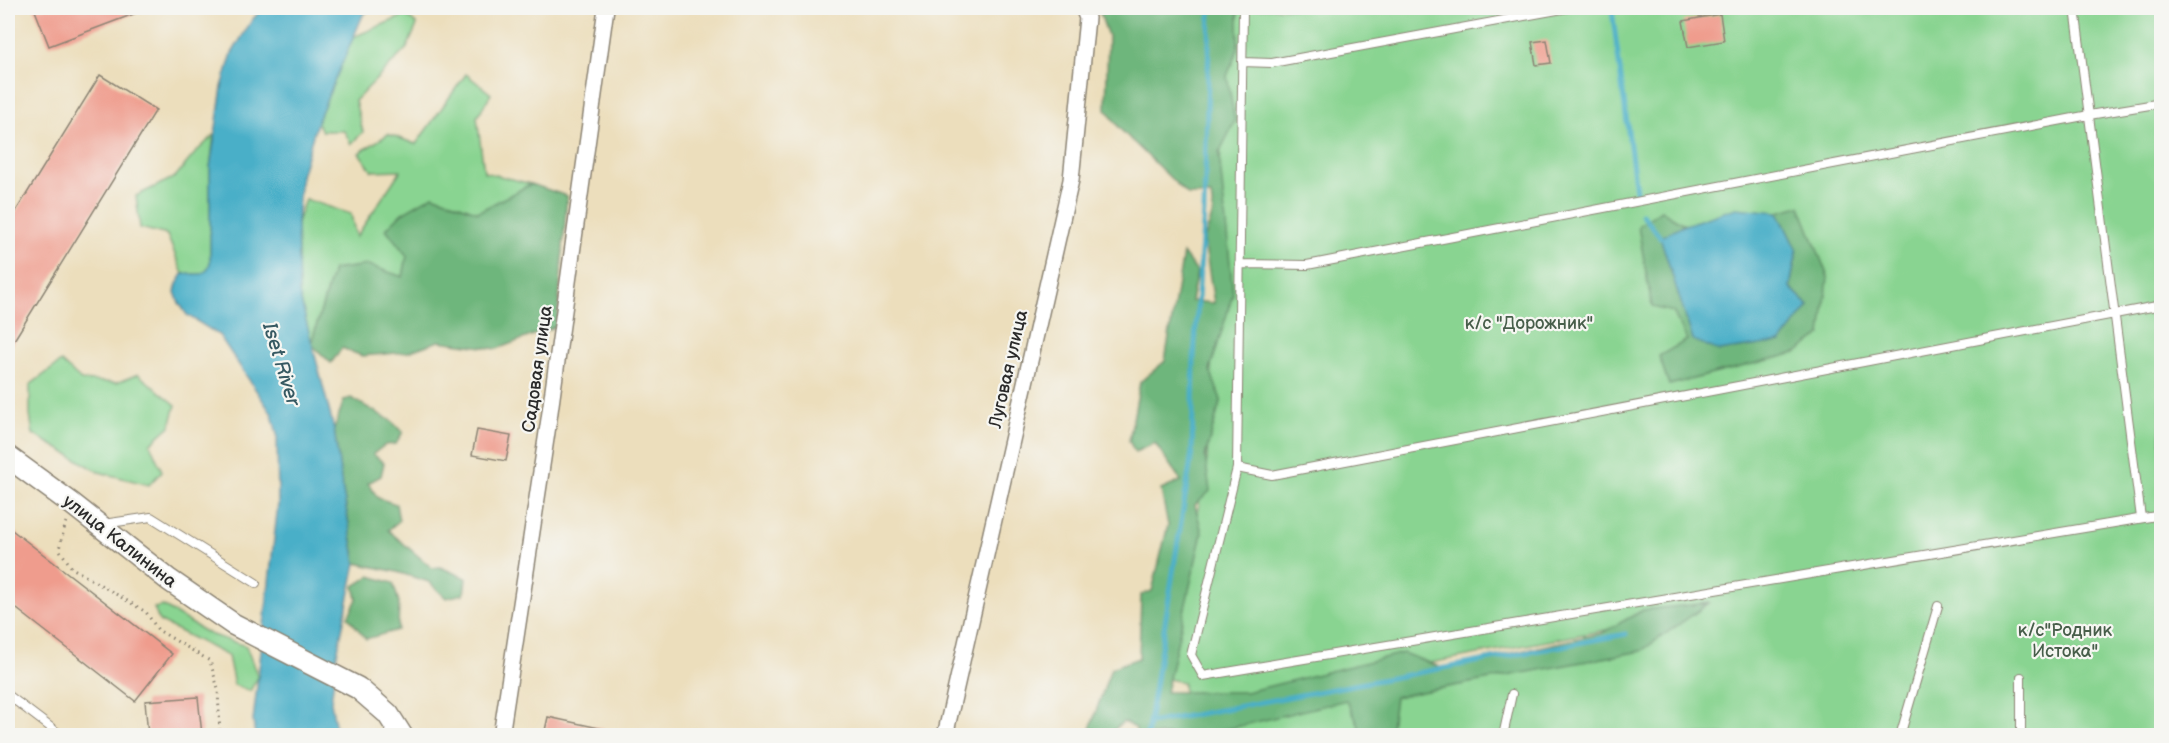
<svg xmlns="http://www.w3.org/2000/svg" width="2169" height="743" font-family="'Balsamiq Sans',sans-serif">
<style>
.green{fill:#89d491;stroke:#5a805e;stroke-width:1.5}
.forest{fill:#6eb67b;stroke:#4c7053;stroke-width:1.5}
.water{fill:#49afc8;stroke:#3a6d7a;stroke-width:1.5}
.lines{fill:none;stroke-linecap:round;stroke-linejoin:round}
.stream{stroke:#49afc8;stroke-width:5}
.building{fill:#ef9c8d}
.lane-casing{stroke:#8c8474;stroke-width:10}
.street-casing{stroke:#8c8474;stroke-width:18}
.secondary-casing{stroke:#8c8474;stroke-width:24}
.path{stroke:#8c8474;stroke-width:3;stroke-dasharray:1.5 4.5;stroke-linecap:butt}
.lane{stroke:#fff;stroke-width:8}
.street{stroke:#fff;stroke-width:15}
.secondary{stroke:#fff;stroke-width:21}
.labels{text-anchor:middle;stroke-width:4.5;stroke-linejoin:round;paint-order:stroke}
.park-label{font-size:18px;fill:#475e4a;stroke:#f6f6f2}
.street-label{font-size:18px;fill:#2b2b2b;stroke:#f6f6f2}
.water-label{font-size:20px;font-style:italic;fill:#365962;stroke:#f6f6f2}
</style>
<rect width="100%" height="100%" fill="#f6f6f2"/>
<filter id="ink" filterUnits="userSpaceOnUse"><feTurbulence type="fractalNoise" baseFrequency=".0167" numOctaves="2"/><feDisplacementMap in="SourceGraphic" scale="12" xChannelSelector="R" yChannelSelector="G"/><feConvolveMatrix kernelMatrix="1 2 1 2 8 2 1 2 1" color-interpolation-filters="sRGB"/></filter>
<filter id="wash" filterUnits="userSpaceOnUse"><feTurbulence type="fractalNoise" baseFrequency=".008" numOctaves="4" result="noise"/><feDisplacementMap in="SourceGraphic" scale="24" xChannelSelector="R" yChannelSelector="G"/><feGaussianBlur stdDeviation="1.35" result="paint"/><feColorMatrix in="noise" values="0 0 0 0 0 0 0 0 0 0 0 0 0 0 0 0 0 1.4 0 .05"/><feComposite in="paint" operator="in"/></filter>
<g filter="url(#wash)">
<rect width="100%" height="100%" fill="#ecdebc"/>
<path class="green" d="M1227,8h934v727l-1005,1 1,-7 481,-94 21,-15 -474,89 -2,-27 -15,-3 39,-219z
M406,15l11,10 -10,23 -52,53 8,31 -12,12 -7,-13h-22l-5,-9 36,-85z
M466,74l25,20 -14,23 7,55 47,12 -53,28 -45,-17 -26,61 -4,22 -35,-13 -35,5 -22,74 -12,-51 -2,-70 8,-24 46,15 5,23 45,-67 -29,1 -13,-18 29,-19 28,10z
M214,135l-4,33v95l-2,7 -5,4h-20l-16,-39 -27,-7 -4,-32 39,-19 21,-25z
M61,362l20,18 35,3 22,-9 38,31 -6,21 -20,18 12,27 -13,14 -50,-13 -66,-38 -3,-19v-30z
M163,606l46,28 37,12 12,31 -8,14 -16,-6 -6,-29 -69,-35 -5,-13z"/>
<path class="forest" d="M1098,8h140v41l-11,27 8,45 -16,32 14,141 -23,76 11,30 -16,56 5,35 -15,14 7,28 -36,159h80l157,-39 40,15 159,-35 41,-23 66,-7 -68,48 -246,46 -5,38h-32l1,-10 -13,-25 -143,35h-67v-7l-13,-6 -11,10 1,3h-25l23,-67 28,-10 2,-63 11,-4 16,-66 -7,-35 20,-9 -26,-38 -20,9 -6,-11 11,-59 25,-21 18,-108 14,19 -6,29 23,2 -10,-63 9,-27 -2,-18h-23l-68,-66 -14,-20 2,-73z
M531,184l36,12 -10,130 -60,23 -58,-8 -31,11 -46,4 -20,-8 -11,15 -20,-19 22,-74 35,-5 35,12 4,-21 -21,-27 16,-16 31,-18 45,17z
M1800,206l28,71 -7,58 -25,18 -127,32 -10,-29 28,-16 -14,-28 -21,-5 -14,-81 23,-16 24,15 -25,12 149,69 -19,-19 7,-36 -19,-39z
M351,398l39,22 13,12 -7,12 -11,1 -12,9 11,9 -3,13 -13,7 10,15 18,6 3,17 -11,9 44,38 8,-1 26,11 -2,16 -18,4 -17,-16 -32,-10 -41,-9 -14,-77 -8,-57 10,-29z
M370,576l23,7 6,19 -1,28 -32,9 -18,-22 9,-18 -3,-13z"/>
<path class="water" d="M263,8h109l-9,7 -46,107 -16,54 -4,47 2,70 35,136 8,57 14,77 -19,91 -6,48 6,33h-82l-2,-14 25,-217 -1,-70 -5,-20 -53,-79 -32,-20 -8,-12 -4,-11 2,-8 6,-10h19l5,-4 3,-7v-95l12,-81 10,-34 20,-33z
M1736,208l42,4 19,39 -7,36 19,19 -28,36 -62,9 -26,-11 -33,-103 25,-12z"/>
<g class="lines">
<path class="stream" d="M1612,10l24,181
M1642,214l18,23
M1150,723l476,-89
M1147,736l45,-283 2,-96 10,-146 6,-203"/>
</g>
<g id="blocks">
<path class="building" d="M34,8h113v1l-98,37z
M1720,14l4,27 -36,6 -5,-26z
M1547,40l4,23 -15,2 -4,-23z
M100,75l56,35 -148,240v-126z
M477,430l34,6 -5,25 -34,-6z
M8,527l164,127 -37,47 -127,-99z
M198,697l4,38h-54l-3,-34z
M548,717l56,12 -1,6h-59z"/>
</g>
</g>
<g filter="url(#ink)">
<use href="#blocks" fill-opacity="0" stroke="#8c8474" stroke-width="1.5"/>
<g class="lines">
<defs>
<path id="lane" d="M1243,8l-6,460 -46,187 12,21 959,-161
M2075,8l66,510
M1242,62l30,1 296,-55
M1239,264l68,1 782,-150 73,-12
M1237,468l35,7 890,-170
M103,524l48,-7 105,66
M8,695l54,41
M1503,736l9,-42
M1900,736l38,-130
M2021,736v-59"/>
<path id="street" d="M501,736l48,-317 57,-411
M945,736l126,-556 16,-162 -4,-10"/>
<path id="secondary" d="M8,457l63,46 98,77 64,44 125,64 30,26 14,22"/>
</defs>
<use href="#lane" class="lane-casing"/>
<use href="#street" class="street-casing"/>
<use href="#secondary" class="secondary-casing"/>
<path class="path" d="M66,522l-7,27 13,19 74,44 12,18 52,31 8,28 2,47"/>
<use href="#lane" class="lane"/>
<use href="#street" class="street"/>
<use href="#secondary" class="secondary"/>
</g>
</g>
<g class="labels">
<g class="park-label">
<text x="1529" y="329">к/с "Дорожник"</text>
<text x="2065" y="636">к/с"Родник<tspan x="2065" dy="21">Истока"</tspan></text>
</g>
<g class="street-label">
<text transform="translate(537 369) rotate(-82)" y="6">Садовая улица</text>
<text transform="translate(1008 369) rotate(-77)" y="6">Луговая улица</text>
<text transform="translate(120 541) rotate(38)" y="6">улица Калинина</text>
</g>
<g class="water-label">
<text transform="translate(282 364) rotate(73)" y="7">Iset River</text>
</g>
</g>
<rect width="2169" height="743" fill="none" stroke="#f6f6f2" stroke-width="30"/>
</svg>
